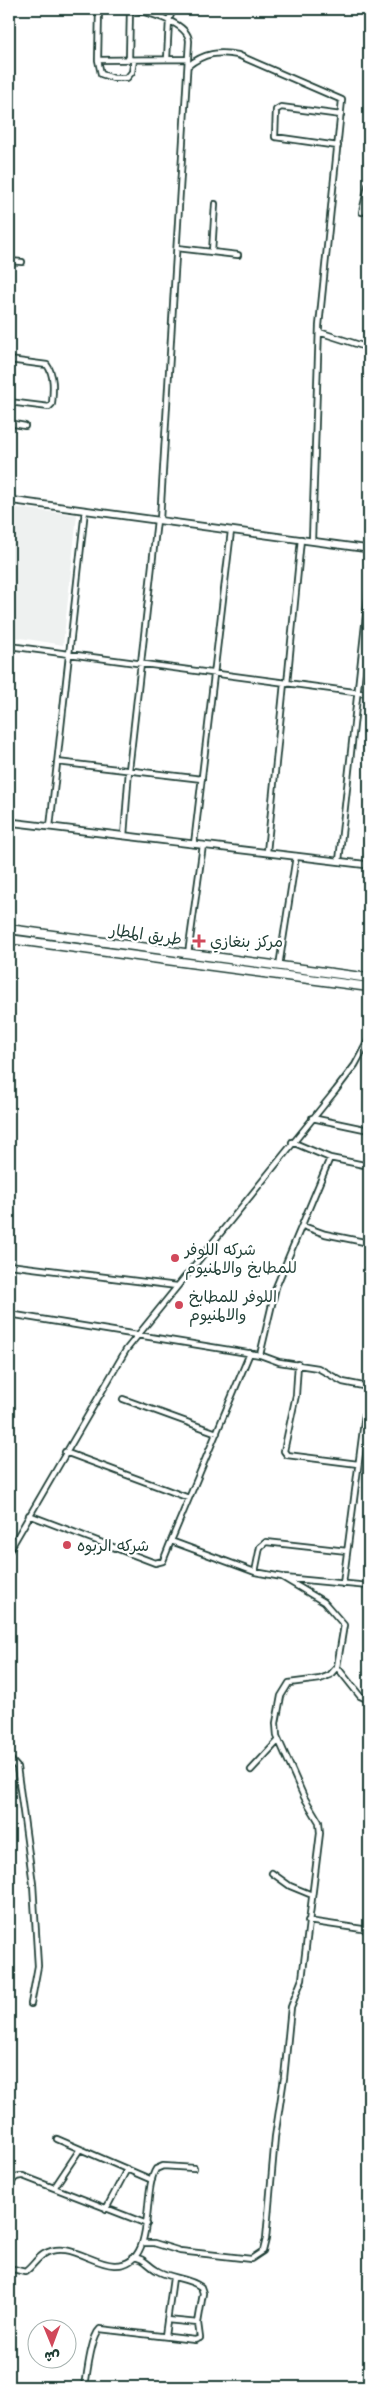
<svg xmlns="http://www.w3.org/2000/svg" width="378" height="2396" font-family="'Playpen Sans','Playpen Sans Arabic',sans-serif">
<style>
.built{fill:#eef1f0}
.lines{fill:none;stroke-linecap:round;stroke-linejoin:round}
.minor-casing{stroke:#1f3d34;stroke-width:8}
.tertiary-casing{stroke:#1f3d34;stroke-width:9}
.trunk-casing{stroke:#1f3d34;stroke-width:11}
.minor{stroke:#fff;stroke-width:4.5}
.tertiary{stroke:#fff;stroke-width:5.5}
.trunk{stroke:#fff;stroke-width:8}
.poi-dot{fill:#d1495b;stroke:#fff;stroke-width:2}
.labels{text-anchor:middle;stroke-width:4.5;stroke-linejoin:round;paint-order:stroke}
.street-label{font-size:16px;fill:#1f3d34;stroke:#fff}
.poi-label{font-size:16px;fill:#1f3d34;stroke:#fff;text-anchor:start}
</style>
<rect width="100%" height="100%" fill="#fff"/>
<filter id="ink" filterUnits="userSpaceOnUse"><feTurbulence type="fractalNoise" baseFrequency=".02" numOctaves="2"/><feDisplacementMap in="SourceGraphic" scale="10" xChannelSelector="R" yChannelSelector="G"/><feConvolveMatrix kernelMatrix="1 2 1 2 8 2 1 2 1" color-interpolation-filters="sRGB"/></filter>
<g filter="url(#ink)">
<path class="built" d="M9,507l68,8 -14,130 -54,-9z"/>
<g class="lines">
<defs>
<path id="minor" d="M99,9l-1,51 3,14 12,4h14l5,-6 2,-12
M133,9c15,4 55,13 56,32l-29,479
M167,59l2,-39 4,-11
M98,60l90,-1
M129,60l1,-51
M188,66c16,-13 31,-15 50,-11l104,45 -23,226 -7,215
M338,146l-63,-9 1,-27 5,-3 60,8
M362,212l7,-30
M177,248l61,7
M212,252l3,-48
M9,261l13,1
M319,332l50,16
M9,360l38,5c8,11 6,26 5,39l-3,3 -40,-5
M9,423l16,3
M9,646l360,48
M287,684l14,-145
M57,762l145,17
M50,827l35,-317
M124,836l5,-66 28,-250
M194,844l37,-313
M267,852l17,-169
M339,861l30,-273
M188,954l15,-109
M279,966l17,-110
M312,1118l57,12
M292,1142l38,16 39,8
M303,1226l22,8 44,9
M9,1265l168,21
M9,1314l251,41 16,-68 54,-129
M260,1355l19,7 39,6 25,14 25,5
M298,1364l-2,31 -12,56 3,4 71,9
M123,1399l94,34
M65,1452l124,46
M29,1515l126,48 8,-2 8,-20
M9,1551l117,-201 210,-260 19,-25 14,-26
M255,1572l5,-25 6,-5 81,9
M284,1578l85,8
M343,1584l26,-201
M337,1667l23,29 9,4
M9,1758l8,9 16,117 5,82 -7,38
M251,1770l27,-29
M272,1873l18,13 22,9
M308,1921l61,9
M57,2139l95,41
M54,2188l26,-39
M9,2191c3,-9 4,-16 14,-15l124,48
M106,2209l21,-40
M143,2243h11l26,8 71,8 12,-8 3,-12 9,-102 9,-59 7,-71 11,-28 18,-146 -1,-11 -15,-25 -27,-61 -1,-13 5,-27 8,-13 31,-4 10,-4 7,-8 7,-42 -20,-23 -42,-25 -27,-5 -84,-31 79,-188
M9,2268l16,4c7,-5 11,-13 19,-18 23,-14 47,10 70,11 44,2 27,-73 42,-96l7,-3 31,2
M167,2320l31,3
M165,2336l8,-58
M9,2386l14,1
M85,2387c2,-13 6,-50 15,-58l95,11 5,-2 -2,-15 5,-30 -2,-6c-13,-10 -31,-8 -45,-17 -10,-6 -11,-12 -24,-13
M364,2387l5,-17"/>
<path id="tertiary" d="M9,500l360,49
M9,822l360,43"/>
<path id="trunk" d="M9,929l360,49
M9,939l360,48"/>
</defs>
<use href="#minor" class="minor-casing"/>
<use href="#tertiary" class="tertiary-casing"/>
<use href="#trunk" class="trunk-casing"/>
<use href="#minor" class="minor"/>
<use href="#tertiary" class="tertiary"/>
<use href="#trunk" class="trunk"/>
</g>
</g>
<g class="poi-dot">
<path d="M196.5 933.5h5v5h5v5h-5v5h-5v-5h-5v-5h5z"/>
<circle cx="175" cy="1258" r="5"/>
<circle cx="179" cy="1305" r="5"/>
<circle cx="67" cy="1545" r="5"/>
</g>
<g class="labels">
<g class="street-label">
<text transform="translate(146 934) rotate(8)" y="6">طريق المطار</text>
</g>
<g class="poi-label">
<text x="210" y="947">مركز بنغازي</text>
<text x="185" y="1255">شركه اللوفر<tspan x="185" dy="18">للمطابخ والالمنيوم</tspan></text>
<text x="189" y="1302">اللوفر للمطابخ<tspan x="189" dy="18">والالمنيوم</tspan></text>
<text x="77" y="1551">شركه الربوه</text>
</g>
</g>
<rect width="378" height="2396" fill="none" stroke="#fff" stroke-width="30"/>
<rect x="15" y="15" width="348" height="2366" fill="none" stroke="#1f3d34" stroke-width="2" filter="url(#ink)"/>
<g transform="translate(52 2344) rotate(179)"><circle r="24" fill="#ffffff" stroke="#a5b1ae"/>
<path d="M0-4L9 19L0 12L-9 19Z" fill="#d1495b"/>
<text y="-8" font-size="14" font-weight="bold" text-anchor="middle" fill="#1f3d34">ش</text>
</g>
</svg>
